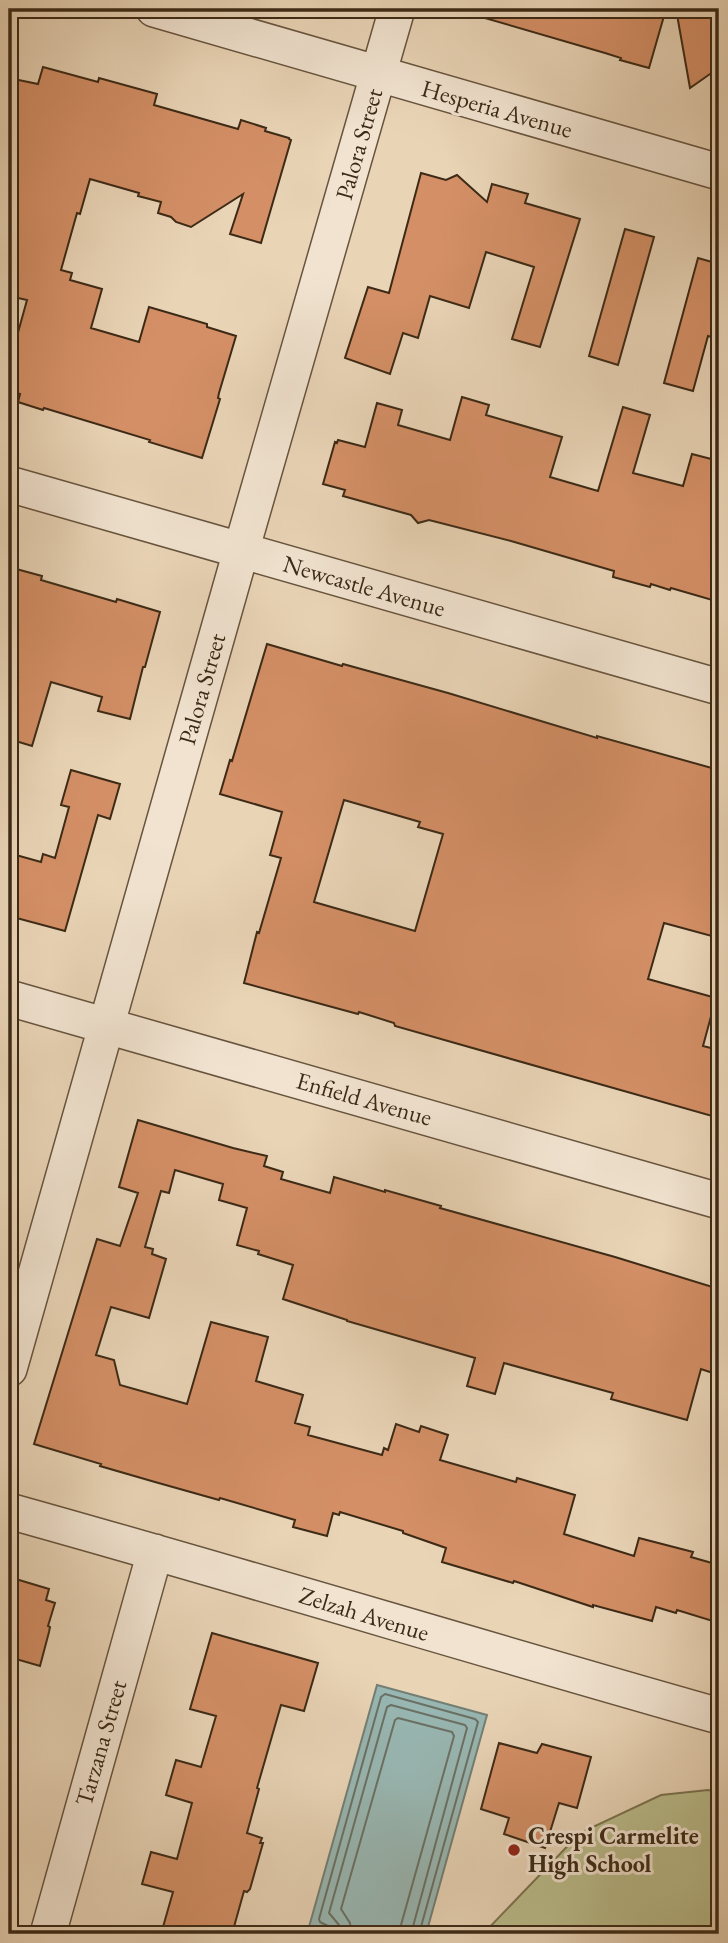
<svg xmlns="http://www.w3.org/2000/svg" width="728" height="1943" font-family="'EB Garamond',serif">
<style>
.green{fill:#babc8b;stroke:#7b7350;stroke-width:2}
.water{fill:#98b7b3;stroke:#737f74;stroke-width:2}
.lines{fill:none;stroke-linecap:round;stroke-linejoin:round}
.shore{stroke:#6a7064;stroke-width:2}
.building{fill:#d48f66;stroke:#3c2a16;stroke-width:2;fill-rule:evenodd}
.minor-casing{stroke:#67543e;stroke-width:38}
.minor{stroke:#f1e3d0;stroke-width:35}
.poi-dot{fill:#8f2418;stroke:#f1e3d0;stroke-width:2.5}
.labels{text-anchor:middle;stroke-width:6;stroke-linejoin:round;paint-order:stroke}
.street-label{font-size:24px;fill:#3c2a16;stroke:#f1e3d0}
.poi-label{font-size:24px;font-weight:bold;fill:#3c2a16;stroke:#f1e3d0;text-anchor:start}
</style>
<rect width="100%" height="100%" fill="#e9d4b6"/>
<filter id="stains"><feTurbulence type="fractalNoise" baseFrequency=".00286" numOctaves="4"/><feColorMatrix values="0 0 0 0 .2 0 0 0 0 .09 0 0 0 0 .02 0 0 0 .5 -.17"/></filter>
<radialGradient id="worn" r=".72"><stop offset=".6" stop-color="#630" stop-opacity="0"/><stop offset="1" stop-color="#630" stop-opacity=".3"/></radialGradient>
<path class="green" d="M708,1790l11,2v142h-236l97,-101 81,-38z"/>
<path class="water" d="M377,1685l110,30 -61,219h-90l-27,-7z"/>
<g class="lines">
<path class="shore" d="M332,1934l-2,-7 -10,-5 -1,-3 62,-222 4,-3 90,25 3,3 -59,212
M341,1934l-2,-9 -10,-12 58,-206 4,-2 74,20 2,3 -56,206
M351,1934l-1,-11 -9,-14 54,-189 3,-2 54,14 2,4 -53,189 -1,9"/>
</g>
<path class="building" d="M479,9h187l-17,59 -29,-8 1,-2 -16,-5 -127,-37z
M676,9h43v65l-5,-2 -1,3 -3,-1 -20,14z
M43,67l55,15 1,-4 58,16 -3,11 84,24 3,-9 25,8 -1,3 24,7v1l2,1 -30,103 -31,-9 13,-40 -52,33 -15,-5 -5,-5 -13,-4 3,-11 -23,-6 1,-3 -49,-14 -10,35 -3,-1 -16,57 11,3 -2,7 32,9 -11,39 48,14 10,-35 58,17v3l29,9 -17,57 -1,5 2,1 -18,59 -53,-16 1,-2 -106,-32 -1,2 -25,-8 2,-8 -11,-3v-26l18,-65 -18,-4v-218l29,6z
M421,173l25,7 11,-5 30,27 5,-18 36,10 -3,9 55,16 -40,128 -28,-8 22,-72 -48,-15 -17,56 -39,-12 -12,42 -15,-5 -13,41 -45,-16 23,-71 21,6z
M625,229l29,8 -36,128 -29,-9z
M698,258l21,6v75l-11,-3 -15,55 -29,-8z
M462,397l27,8 -3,10 76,22 -12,40 48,14 25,-84 27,8 -17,58 50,13 9,-32 27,7v141l-48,-14 -1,2 -19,-6 -1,3 -37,-10 1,-6 -103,-30 -82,-21 -11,3 -7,-8 -68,-19 2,-6 -22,-6 12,-42 2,1 1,-3 27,7 12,-44 25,7 -4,15 52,15z
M9,567l33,9 -1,4 75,22 1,-3 43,13 -15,55h-2l-13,52 -32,-8 4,-14 -51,-15 -19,64 -23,-7v-30l9,-31 -9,-2z
M267,644l75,22 1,-2 105,29 149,45v-2l122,34v168l-55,-15 -16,56 68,19 -13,48 16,4v68l-324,-92 -1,-3 -35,-11 -1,2 -114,-31 13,-51 2,1 22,-75 -11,-3 12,-43 -62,-18 10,-34 2,1zM344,800l76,22 -2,5 25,7 -28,97 -101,-29z
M71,770l49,14 -10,35 -12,-4 -33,116 -56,-15v-63l32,9 2,-8 12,4 14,-51 -8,-2z
M138,1120l95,28 34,8 -3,10 19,6 -2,7 49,14 4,-16 51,15v-2l56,16 -1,2 175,49 104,32v86l-18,-6 -14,51 -76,-21 2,-6 -109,-30 -9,31 -28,-8 8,-28 -128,-37v-1l-64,-21 10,-34 -35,-11 1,-3 -22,-6 10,-37 -28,-8 4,-16 -48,-14 -6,23 -8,-2 -16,56 8,2 -1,5 14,5 -17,59 -38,-11 -15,48 18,5 6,25 67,19 24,-82 57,15 -12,44 47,14 -8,28 15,4 -2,8 74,20 2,-7 4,2 8,-26 23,8 2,-6 27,9 -8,25 76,22 1,-4 58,17 -11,39 70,22 5,-18 54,14 -2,5 28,8v58l-42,-13 -1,3 -20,-6 -4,14 -59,-16v2l-79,-26 -1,2 -71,-21 4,-14 -43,-15v-2l-63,-19 -1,3 -6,-2 -6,23 -34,-9 2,-7 -75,-22 -1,2 -64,-18 -55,-16 1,-2 -67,-20 63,-205 23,7 18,-53 -19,-6z
M9,1577l40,12 -3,11 9,3 -7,23 2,1 -1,5 -9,34 -31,-9z
M212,1633l106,30 -14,48 -23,-6 -24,83 2,1 -12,44 15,5 -2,5h3l-13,46 -3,3 -3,-1 -12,43h-71l12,-42 -31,-8 9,-32 26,7 15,-56 -26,-8 10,-35 25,7 15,-51 -26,-7z
M499,1743l38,10 5,-9 49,13 -14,51 -18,-5 -14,45 -41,-14 5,-16 -28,-9z"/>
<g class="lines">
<defs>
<path id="minor" d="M154,9l565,163
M9,484l710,203
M9,998l710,203
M9,1369l232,-818 156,-542
M9,1511c237,66 473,138 710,205
M48,1934l107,-382"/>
</defs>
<use href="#minor" class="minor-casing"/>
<use href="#minor" class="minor"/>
</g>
<circle class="poi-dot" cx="514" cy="1850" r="7"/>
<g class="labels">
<g class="street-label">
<text transform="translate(497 109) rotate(16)" y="8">Hesperia Avenue</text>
<text transform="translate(359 144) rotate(-74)" y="8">Palora Street</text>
<text transform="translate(364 586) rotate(16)" y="8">Newcastle Avenue</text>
<text transform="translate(202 689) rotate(-74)" y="8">Palora Street</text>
<text transform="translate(364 1099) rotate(16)" y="8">Enfield Avenue</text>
<text transform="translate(364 1614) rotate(17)" y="8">Zelzah Avenue</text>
<text transform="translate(101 1743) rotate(-74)" y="8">Tarzana Street</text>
</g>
<g class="poi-label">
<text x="528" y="1844">Crespi Carmelite<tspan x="528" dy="28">High School</tspan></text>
</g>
</g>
<rect width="728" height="1943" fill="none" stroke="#e9d4b6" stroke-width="35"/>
<rect x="10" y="10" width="707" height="1922" fill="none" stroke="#3c2a16" stroke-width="3.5"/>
<rect x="18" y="18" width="693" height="1908" fill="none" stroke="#3c2a16" stroke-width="2"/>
<rect width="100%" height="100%" filter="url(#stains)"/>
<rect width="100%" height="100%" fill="url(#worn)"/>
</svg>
